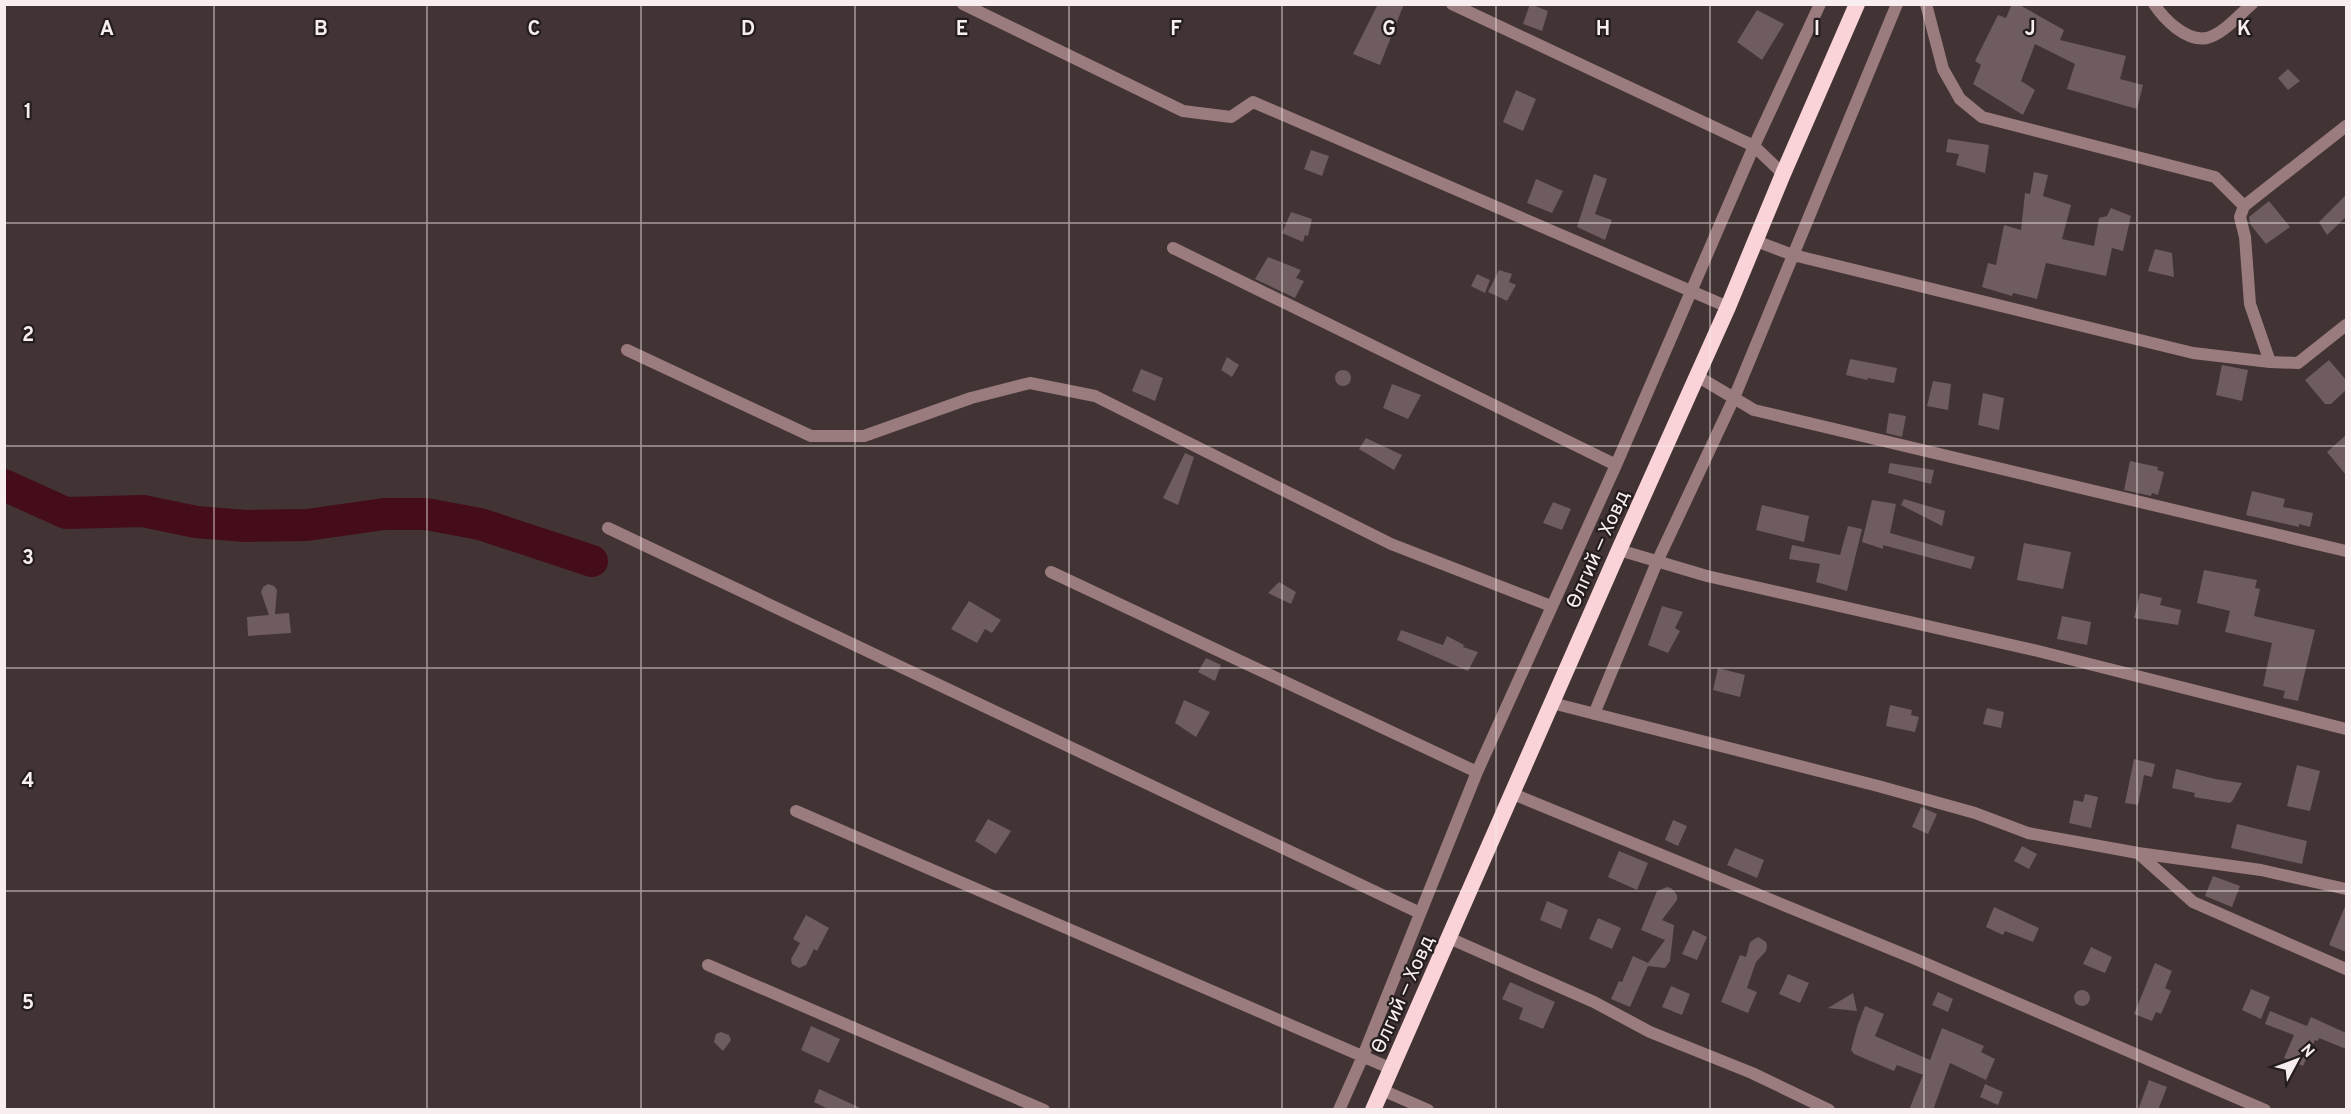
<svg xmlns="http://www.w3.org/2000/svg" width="2351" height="1114" font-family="Overpass,sans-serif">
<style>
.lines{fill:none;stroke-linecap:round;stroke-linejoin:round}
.river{stroke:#450c1a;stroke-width:32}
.building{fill:#6e5c5e}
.minor{stroke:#9a7b7e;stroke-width:12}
.trunk{stroke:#fad3d8;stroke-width:16}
.grid{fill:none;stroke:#f8eeef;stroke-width:1.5;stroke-opacity:0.55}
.labels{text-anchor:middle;stroke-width:4.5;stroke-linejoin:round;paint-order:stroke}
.street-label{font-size:20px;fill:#f8eeef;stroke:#241d1d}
.grid-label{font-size:20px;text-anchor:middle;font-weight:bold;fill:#f8eeef;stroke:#241d1d;stroke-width:4.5;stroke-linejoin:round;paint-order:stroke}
</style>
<rect width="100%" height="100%" fill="#423334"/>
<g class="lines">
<path class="river" d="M4,485l62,28 77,-2 53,11 50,4 61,-1 77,-11h42l54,10 112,37"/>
</g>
<path class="building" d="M1378,4h26l-24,61 -27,-11z
M1530,4l18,7 -6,20 -19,-7z
M2012,4h6l46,26 -4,10 66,16 -6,23 23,6 -6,24 -70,-20 8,-25 -40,-20 -14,37 14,9 -12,25 -50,-31 8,-19 -6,-4 23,-46 8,3z
M1757,10l27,14 -22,36 -25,-18z
M2288,69l12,12 -12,9 -10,-12z
M1516,90l20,9 -13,32 -20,-9z
M1948,139l41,6 -4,28 -29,-8 3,-11 -13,-2z
M1311,150l18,6 -7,20 -18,-7z
M2034,172l14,3 -5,21 28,9 -9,34 32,7 5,-28 8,-2 4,-8 20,8 -8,35 -11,-3 -6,28 -60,-13 -9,36 -24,-6 -1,3 -30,-9 6,-24 8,2 8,-40 17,5 4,-37 5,1z
M1594,174l13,5 -12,35 17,6 -7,20 -28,-13z
M1536,179l27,12 -11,22 -25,-10z
M2346,195v22l-19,18 -8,-13z
M2269,201l21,26 -24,17 -16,-20 -1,-7z
M1291,212l21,7 -4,17 -3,-1 -2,7 -21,-9z
M2155,249l17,4 2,24 -26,-6z
M1268,257l33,13 -5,8 8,3 -9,17 -40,-19z
M1499,270l13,4 -3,8 7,3 -9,16 -19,-9z
M1477,274l13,6 -5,13 -14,-7z
M1227,357l12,8 -7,12 -11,-7z
M1850,359l47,9 -3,15 -26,-5 -1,2 -21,-5z
M2329,360l17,20v10l-15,14h-6l-20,-24z
M2222,365l26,5 -6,31 -26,-6z
M1141,369l22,9 -8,23 -23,-10z
M1335 378a8 8 0 1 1 16 0a8 8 0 1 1-16 0Z
M1933,381l18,3 -3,26 -21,-4z
M1392,384l29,11 -13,24 -25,-11z
M1983,393l21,5 -5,32 -21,-5z
M1889,413l17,3 -4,21 -16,-4z
M2346,435v40l-19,-23z
M1366,438l36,17 -8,15 -35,-21z
M1185,453l9,4 -16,48 -15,-7z
M2130,461l28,6 -1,3 7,2 -6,23 -6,-2 -1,3 -27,-6z
M1890,463l44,7 -3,14 -43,-11z
M2252,491l33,8 -2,8 30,6 -3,14 -11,-3v3l-53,-12z
M1904,499l41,12 -3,15 -41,-21z
M1872,500l24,4 -6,29 85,24 -4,12 -88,-24v4l-21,-7z
M1553,502l18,7 -9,21 -19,-7z
M1762,505l47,11 -5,26 -48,-12z
M1848,526l14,3 -15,62 -31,-9 4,-18 -31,-5 3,-14 48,10z
M2024,543l47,9 -8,37 -46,-9z
M2204,570l53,10 -2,8 5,1 -6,27 61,14 -17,71 -15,-3 2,-7 -22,-5 9,-43 -47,-11 5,-21 -33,-8z
M1279,582l17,10 -5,12 -23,-11z
M268,584l6,2 3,4 -2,24 14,-1 2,20 -43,3 -1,-19 22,-2 -8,-23 2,-5z
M2140,593l22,5 -2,7 21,5 -3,15 -44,-7z
M969,601l32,19 -9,13 -7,-4 -8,14 -26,-14z
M1662,606l21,6 -8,16 5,3 -12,22 -20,-8z
M2062,616l29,6 -4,23 -30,-6z
M1401,630l42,15 4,-9 17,9 -1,2 15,5 -10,19 -71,-31z
M1206,658l15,7 -6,16 -17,-9z
M1718,668l27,7 -5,22 -27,-7z
M1184,700l26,12 -14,25 -21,-14z
M1890,705l22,5 -1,5 8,2 -4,15 -29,-6z
M1987,708l17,4 -3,16 -18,-4z
M2134,759l21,5 -3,13 -8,-2 -6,30 -13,-2z
M2297,765l23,6 -10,40 -23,-5z
M2176,769l39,10 27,4 -9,17 -3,3 -36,-6 1,-4 -23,-5z
M2085,794l13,3 -7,31 -22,-5 5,-23 9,2z
M1921,807l16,7 -9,20 -16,-7z
M988,819l23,12 -15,23 -21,-13z
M1673,820l14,6 -9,20 -13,-6z
M2237,824l70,17 -5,23 -71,-16z
M2022,846l15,8 -8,15 -15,-8z
M1735,848l29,12 -7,18 -30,-13z
M1619,851l29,12 -11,27 -29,-13z
M2213,876l27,10 -8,21 -27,-11z
M1667,887l4,1 6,7v5l-15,20 12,5 -4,36 -5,7 -17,-2 -18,41 -19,-8 8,-18 3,1 11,-26 15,7 17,-23 -24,-10 16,-39z
M1547,901l21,9 -7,19 -21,-9z
M2346,904v48l-17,-7z
M1994,907l45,21 -6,14 -28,-11 -2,4 -17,-8z
M806,915l23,13 -12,23 -3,-2 -8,16 -7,3 -7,-4 -1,-5 9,-16 -7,-4z
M1598,918l23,10 -9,21 -23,-10z
M1693,930l14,7 -10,23 -15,-6z
M1758,937l8,5 1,4 -1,5 -10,11 -9,26 10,4 -9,21 -27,-11 19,-47 6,2 4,-15z
M2091,947l21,10 -7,16 -22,-9z
M2155,963l17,8 -7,17 6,3 -10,23 -5,-2 -4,9 -18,-7z
M1788,974l21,9 -9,20 -21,-9z
M1510,982l45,20 -12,27 -24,-10 4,-11 -21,-9z
M1671,986l19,8 -8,21 -20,-8z
M2251,989l19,8 -9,22 -19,-9z
M2074 998a8 8 0 1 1 16 0a8 8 0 1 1-16 0Z
M1938,992l15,7 -5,13 -16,-7z
M1853,993l4,18 -29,-3z
M1865,1006l19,8 -9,22 55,24 12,-32 42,18 -3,6 14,7 -9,21 -36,-17 -17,47h-24l14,-35 -26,-10 -3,6 -40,-17 -3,-4 6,-23z
M2270,1011l37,15 4,-9 35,16v16l-27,-11 -1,3 -3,-1 -12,26 -19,-8 10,-23 -29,-11z
M811,1026l29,13 -11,24 -28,-13z
M721,1032l8,3 2,5 -8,11 -9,-9 2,-8z
M2149,1080l18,7 -9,23h-20z
M1985,1084l18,8 -5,13 -18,-8z
M819,1089l46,21h-35l-16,-8z"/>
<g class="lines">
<path class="minor" d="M963,4l220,107 48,6 22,-15 475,205
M1452,4l302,142 29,28
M1926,4l17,65 17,30 22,18 233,60 29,29
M2154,4c10,15 32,38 53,34 16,-4 32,-23 45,-34
M2346,126l-102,80 -4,11 5,20 5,67 20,58 28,1 48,-38
M1756,241l37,14 400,98 77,9
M1173,248l443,217
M627,350l184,86h53l107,-38 59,-15 65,13 296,148 160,62
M1697,376l57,34 592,141
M608,528l812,385
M1619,550l88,26 331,75 308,78
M1051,572l426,200
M1552,703l326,83 97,27 53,20 110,20 123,17 85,19
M1594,714l63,-152 77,-164 163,-394
M1513,794l400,164 352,152
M796,811l596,258
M2138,853l55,49 153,67
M1449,938l145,64 56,30 102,41 77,37
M708,965l336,145
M1382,1090l46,20
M1339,1110l24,-54 114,-284 139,-307 138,-319 66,-142"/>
<path class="trunk" d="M1373,1110l246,-560 109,-243 55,-133 74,-170"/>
</g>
<path class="grid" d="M214,4v1106M427,4v1106M641,4v1106M855,4v1106M1069,4v1106M1282,4v1106M1496,4v1106M1710,4v1106M1924,4v1106M2137,4v1106M4,223h2342M4,446h2342M4,668h2342M4,891h2342"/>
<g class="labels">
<g class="street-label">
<text transform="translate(1597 549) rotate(-66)" y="7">Өлгий — Ховд</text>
<text transform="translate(1402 994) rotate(-66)" y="7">Өлгий — Ховд</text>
</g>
</g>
<g class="grid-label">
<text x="107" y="35">A</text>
<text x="321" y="35">B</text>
<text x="534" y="35">C</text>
<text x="748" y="35">D</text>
<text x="962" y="35">E</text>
<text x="1176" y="35">F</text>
<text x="1389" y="35">G</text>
<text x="1603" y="35">H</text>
<text x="1817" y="35">I</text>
<text x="2030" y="35">J</text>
<text x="2244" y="35">K</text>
<text x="28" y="118">1</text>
<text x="28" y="341">2</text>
<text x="28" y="564">3</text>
<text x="28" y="787">4</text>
<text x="28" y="1009">5</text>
</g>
<rect width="2351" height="1114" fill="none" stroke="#f8eeef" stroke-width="12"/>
<g transform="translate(2297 1060) rotate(49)" stroke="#241d1d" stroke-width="4.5" paint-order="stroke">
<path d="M0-4.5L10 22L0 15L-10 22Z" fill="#f8eeef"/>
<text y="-9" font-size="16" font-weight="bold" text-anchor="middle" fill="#f8eeef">N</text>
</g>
</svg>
